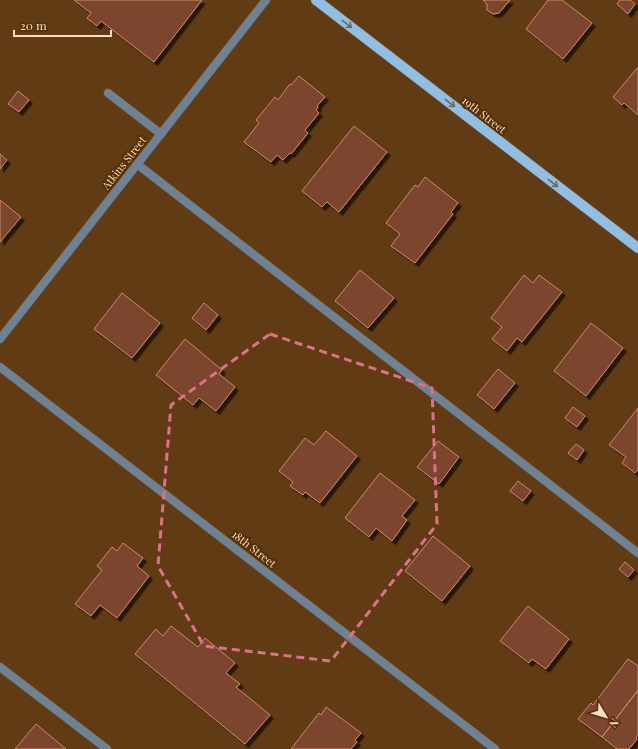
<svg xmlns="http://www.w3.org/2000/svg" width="638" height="749" font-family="'Playfair Display',serif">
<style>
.building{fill:#7c452d;stroke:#cc896d;filter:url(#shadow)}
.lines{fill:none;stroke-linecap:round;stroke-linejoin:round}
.lane-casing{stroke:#7c5834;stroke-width:9}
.street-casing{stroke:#7c5834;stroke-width:9}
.primary-casing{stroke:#7c5834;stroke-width:11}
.lane{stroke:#6d8295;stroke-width:8}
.street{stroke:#6d8295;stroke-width:8}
.primary{stroke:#91bee3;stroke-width:10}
.oneway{stroke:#6c695e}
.marked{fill:none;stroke:#dc718b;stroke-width:3;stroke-dasharray:8 5;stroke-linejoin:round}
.labels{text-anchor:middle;stroke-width:4;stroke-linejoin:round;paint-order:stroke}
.street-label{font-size:11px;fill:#fbdec5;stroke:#543006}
</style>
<defs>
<filter id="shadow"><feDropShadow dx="3.5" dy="3.5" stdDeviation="0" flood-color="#0009"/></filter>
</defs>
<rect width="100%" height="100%" fill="#603b14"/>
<path class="building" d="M74,0h128l-48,62 -53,-41 -4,5 -10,-8 4,-5z
M483,0h27l-11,13 -6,1 -6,-4v-6z
M548,0h14l30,23 -29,36 -37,-30z
M620,0h10l5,4 -7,10 -11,-10z
M638,67v48l-14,-12 -2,2 -9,-8z
M299,76l26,21 -8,9 1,1 -2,3 3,3 -14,17 3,3 -17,21 -1,-1 -7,7 -6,-5 -6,7 -27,-20 15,-19 -3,-3 19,-23 3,3 12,-16 1,1z
M18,91l11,9 -10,12 -11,-8z
M354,126l33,26 -48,60 -12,-10 -5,5 -20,-16z
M0,154l7,6 -7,9z
M425,177l33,26 -7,9 2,2 -38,49 -24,-17 9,-12 -14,-11 29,-38 3,2z
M0,200l21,17 -21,25z
M360,270l34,28 -26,30 -33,-27z
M524,275l9,8 6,-8 23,17 -40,50 -5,-4 -10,13 -15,-12 10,-12 -11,-9z
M122,293l38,30 -28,35 -38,-29z
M204,303l14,12 -12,15 -14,-12z
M591,323l32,25 -37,48 -32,-25z
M185,339l37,31 -3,4 16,13 -19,24 -17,-13 -6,7 -37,-30z
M498,369l17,14 -21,26 -17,-14z
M573,407l12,9 -8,11 -12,-9z
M638,408v62l-3,3 -13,-10 4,-6 -17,-12z
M326,431l31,25 -37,47 -15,-11 -2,3 -13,-9 3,-4 -14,-11 26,-33 9,7z
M438,441l21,16 -20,27 -22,-17z
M576,444l8,6 -7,10 -9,-7z
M380,473l35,27 -13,16 5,4 -15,21 -16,-13 -7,9 -24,-19z
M518,481l13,10 -8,10 -13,-10z
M433,536l37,30 -28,35 -37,-30z
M123,543l20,15 -6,8 12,10 -32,42 -17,-13 -9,11 -16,-12 27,-34 -5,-4 15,-19 5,4z
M625,562l9,8 -6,7 -9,-8z
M528,606l41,33 -23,30 -14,-10 -3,4 -29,-22z
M171,626l27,21 7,-9 30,25 -9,10 14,11 -4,3 34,28 -25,29 -110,-90 21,-25 7,7z
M628,659l10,7v24l-36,47 -24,-18 13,-16 2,2z
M638,690v45l-2,3 1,1 -8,10h-12l-15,-12z
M326,707l35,26 -6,7 2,2 -6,7h-60l28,-36 2,2z
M36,724l30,25h-51z"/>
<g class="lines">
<defs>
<path id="lane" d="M108,93l53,41
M137,164l501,389
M0,667l107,82"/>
<path id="street" d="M0,339l266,-339
M0,367l495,382"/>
<path id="primary" d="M316,0l322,248"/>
</defs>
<use href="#lane" class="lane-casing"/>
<use href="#street" class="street-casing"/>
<use href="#primary" class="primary-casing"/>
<use href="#lane" class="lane"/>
<use href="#street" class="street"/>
<use href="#primary" class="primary"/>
</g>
<defs><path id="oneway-shaft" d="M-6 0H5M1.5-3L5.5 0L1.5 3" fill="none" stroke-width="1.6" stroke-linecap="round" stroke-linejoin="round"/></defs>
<g class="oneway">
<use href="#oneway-shaft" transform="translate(347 24) rotate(38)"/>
<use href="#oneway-shaft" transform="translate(450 103) rotate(38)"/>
<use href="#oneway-shaft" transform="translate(553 183) rotate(38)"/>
</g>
<path class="marked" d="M270,334l162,54 5,136 -106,137 -127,-15 -46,-80 13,-161z"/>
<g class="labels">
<g class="street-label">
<text transform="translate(484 115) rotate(38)" y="4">19th Street</text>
<text transform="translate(124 163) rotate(-52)" y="4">Atkins Street</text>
<text transform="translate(254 549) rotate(38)" y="4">18th Street</text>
</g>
</g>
<g transform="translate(606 717) rotate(128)" stroke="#543006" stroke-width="3" paint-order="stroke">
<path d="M0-3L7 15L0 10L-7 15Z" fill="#fbdec5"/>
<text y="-6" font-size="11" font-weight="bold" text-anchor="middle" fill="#fbdec5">N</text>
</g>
<path d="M14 30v6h97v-6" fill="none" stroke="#fbdec5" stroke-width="2"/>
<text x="20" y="30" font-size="12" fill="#fbdec5" stroke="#543006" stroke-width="3" paint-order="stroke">20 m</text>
</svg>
